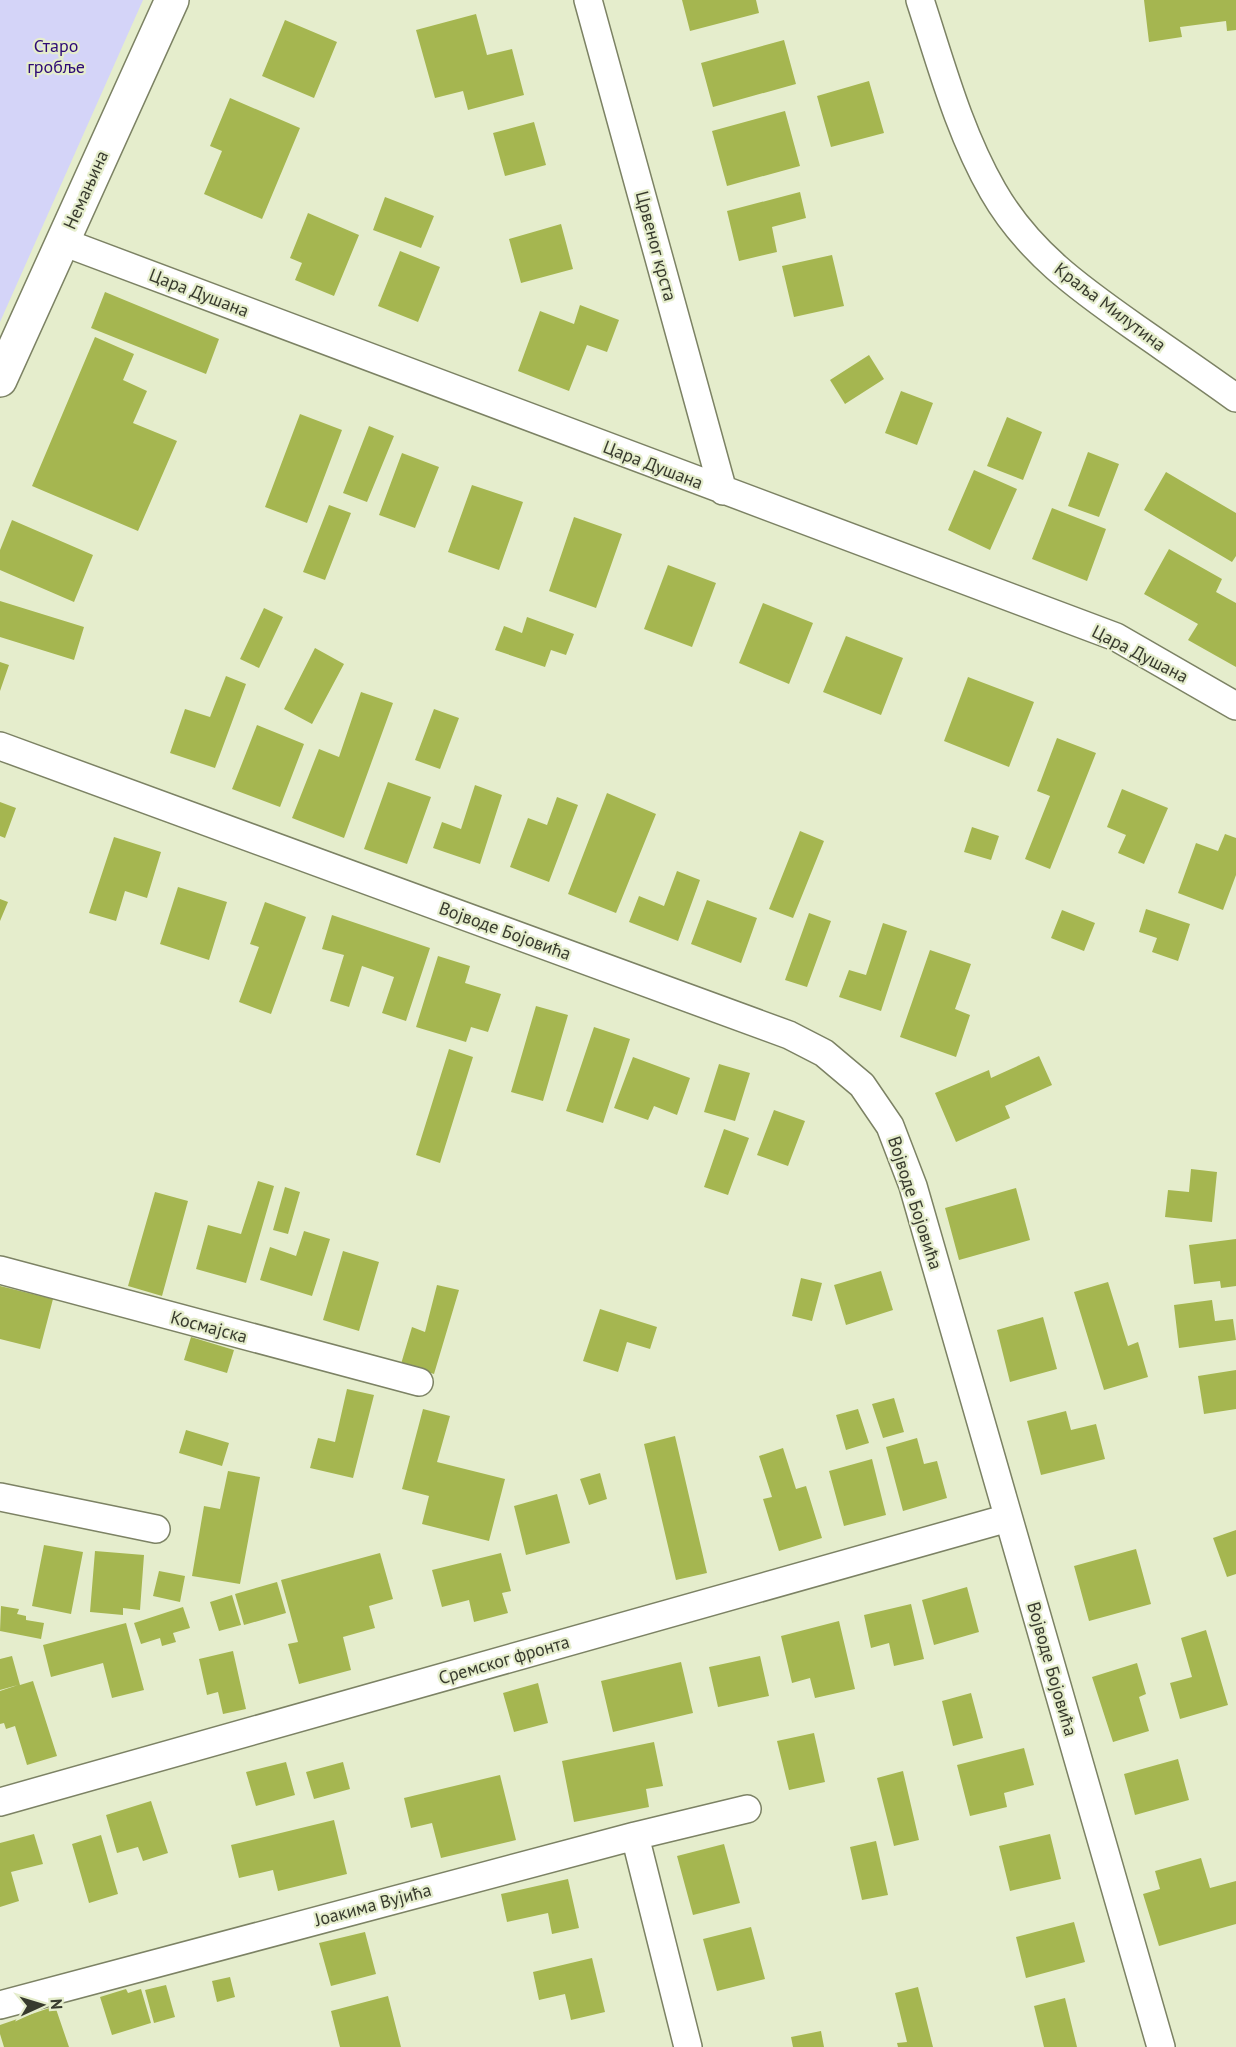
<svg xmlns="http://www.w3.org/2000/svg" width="1236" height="2047" font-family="'PT Sans',sans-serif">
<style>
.green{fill:#d4d4f8}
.building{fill:#a5b650}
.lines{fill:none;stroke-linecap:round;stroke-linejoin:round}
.minor-casing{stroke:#7c8264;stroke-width:30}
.tertiary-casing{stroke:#7c8264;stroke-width:36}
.minor{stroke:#fff;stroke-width:27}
.tertiary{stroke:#fff;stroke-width:33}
.labels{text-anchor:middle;stroke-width:4.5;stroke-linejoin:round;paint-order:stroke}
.park-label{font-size:18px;fill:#2d0a75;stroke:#e5edcc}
.street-label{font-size:18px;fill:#383b2e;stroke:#e5edcc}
</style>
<rect width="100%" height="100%" fill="#e5edcc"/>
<path class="green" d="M0,0h143l-143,322z"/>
<path class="building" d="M682,0h74l3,13 -69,18z
M1144,0h92v30l-9,1 -1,-10 -46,6 2,10 -33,5z
M476,14l11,41 25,-6 12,46 -56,15 -5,-19 -28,7 -19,-68z
M285,20l52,22 -23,56 -52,-22z
M784,40l12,44 -83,23 -12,-44z
M869,81l15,52 -53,14 -14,-51z
M230,98l70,30 -38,91 -58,-25 18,-43 -12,-5z
M785,111l15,55 -73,20 -15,-55z
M534,122l12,43 -41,11 -12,-43z
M800,192l6,26 -34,9 5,25 -38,9 -12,-50z
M385,197l49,19 -13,32 -48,-18z
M308,213l51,22 -25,61 -39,-16 7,-17 -12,-5z
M561,224l12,45 -52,14 -12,-44z
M400,251l40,16 -22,55 -40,-16z
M832,255l12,51 -50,11 -12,-51z
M105,292l114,47 -13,35 -115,-46z
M580,305l39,15 -12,32 -20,-7 -18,46 -51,-20 22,-60 34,13z
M95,337l39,17 -11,26 24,11 -14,32 44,18 -39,90 -106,-45z
M869,355l15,24 -39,25 -15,-24z
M901,391l32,12 -16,42 -32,-12z
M300,414l42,16 -35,93 -42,-16z
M1007,417l35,15 -19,48 -36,-14z
M369,426l25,10 -27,66 -24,-9z
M1088,452l31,12 -20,53 -31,-11z
M402,453l37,14 -24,61 -36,-13z
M974,470l43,19 -27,61 -42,-20z
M1166,472l70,41v43l-4,6 -88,-52z
M472,485l51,17 -24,68 -51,-18z
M329,505l22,8 -26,67 -22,-8z
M1052,508l54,21 -19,52 -55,-22z
M574,517l48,17 -26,74 -47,-17z
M12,520l81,35 -19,47 -74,-32v-20z
M1169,549l53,30 -6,13 20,11v64l-48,-27 10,-16 -54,-30z
M668,565l48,18 -24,64 -48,-18z
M0,601l84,26 -10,33 -74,-23z
M763,603l50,20 -24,61 -50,-21z
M264,608l19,9 -24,51 -19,-9z
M527,617l47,17 -8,21 -15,-5 -6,17 -50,-17 9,-24 18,7z
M846,636l57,22 -22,57 -58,-23z
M315,648l29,16 -32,60 -28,-15z
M0,662l9,3 -9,26z
M226,676l20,8 -31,84 -45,-15 15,-44 25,8z
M968,677l66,25 -25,65 -65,-26z
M361,692l32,11 -49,135 -52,-20 27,-69 20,8z
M434,709l25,9 -19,51 -25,-9z
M257,725l47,19 -24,63 -48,-18z
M1057,738l39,15 -46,116 -25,-10 25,-63 -13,-5z
M388,782l43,15 -24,67 -43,-15z
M475,785l27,10 -22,69 -47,-16 9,-26 19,7z
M1122,789l46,19 -24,56 -26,-11 8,-18 -19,-8z
M607,793l49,21 -40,99 -48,-19z
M557,797l21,8 -29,77 -39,-15 18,-49 19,7z
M0,802l16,6 -11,30 -5,-2z
M972,827l27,9 -8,24 -27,-8z
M800,831l24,10 -31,77 -24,-9z
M1225,834l11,4v37l-13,35 -45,-17 18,-50 22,8z
M114,837l47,15 -14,46 -22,-7 -9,30 -27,-8z
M677,871l23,9 -22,61 -49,-19 10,-26 25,10z
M178,887l49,15 -18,58 -49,-16z
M0,899l8,3 -8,19z
M707,900l50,18 -16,45 -50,-19z
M265,902l41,15 -35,97 -32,-12 20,-55 -9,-3z
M1146,909l44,15 -12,37 -26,-9 5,-14 -18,-6z
M1062,910l33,13 -11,28 -33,-13z
M809,913l22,8 -24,66 -22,-7z
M332,915l98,33 -24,73 -24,-8 12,-36 -32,-11 -13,41 -19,-6 14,-46 -22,-6z
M883,923l24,8 -26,80 -42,-14 10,-27 17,5z
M930,950l41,14 -16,45 15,6 -14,42 -56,-20z
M438,956l32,10 -5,17 36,11 -13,38 -17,-5 -5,15 -50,-15z
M536,1006l32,9 -25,86 -32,-9z
M594,1027l36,12 -27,84 -37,-12z
M449,1049l24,8 -33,106 -24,-8z
M1039,1056l13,29 -47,21 5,12 -54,24 -21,-49 54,-23 2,8z
M633,1057l57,21 -13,37 -23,-9 -6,14 -34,-12z
M719,1064l31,9 -15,48 -31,-9z
M774,1110l31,11 -17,45 -31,-11z
M724,1129l25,9 -21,57 -24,-8z
M1191,1169l26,3 -5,50 -47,-5 3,-27 21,2z
M258,1181l16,5 -28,97 -50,-14 12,-44 33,9z
M285,1187l15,5 -12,42 -15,-4z
M1016,1188l14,52 -71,20 -14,-52z
M155,1192l33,9 -26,95 -34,-10z
M304,1231l26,8 -18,57 -52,-16 10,-33 26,9z
M1236,1239v47l-15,2 -1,-7 -26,3 -5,-39z
M343,1251l36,11 -20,69 -36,-11z
M881,1271l12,39 -47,15 -12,-40z
M801,1278l21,5 -10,38 -20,-5z
M1108,1282l20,64 10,-4 10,35 -44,13 -30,-98z
M437,1285l22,5 -25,84 -33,-10 11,-37 13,5z
M0,1286l53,13 -13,50 -40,-10z
M1212,1300l3,21 18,-2 3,21 -57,8 -5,-43z
M600,1309l57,18 -7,22 -23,-7 -9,30 -35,-11z
M1043,1317l14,52 -47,13 -13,-52z
M191,1337l43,13 -7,23 -43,-13z
M1236,1370v39l-32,5 -6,-38z
M347,1389l27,6 -21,83 -43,-10 8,-30 17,4z
M894,1398l10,34 -21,6 -11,-34z
M423,1409l27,7 -13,46 68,17 -16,62 -67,-17 7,-28 -27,-7z
M858,1409l11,34 -23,7 -10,-35z
M1066,1411l5,19 25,-6 9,35 -64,16 -14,-54z
M186,1430l43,13 -7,23 -43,-13z
M675,1436l32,137 -31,7 -32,-136z
M917,1438l7,26 13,-3 10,37 -44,13 -17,-64z
M783,1448l13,41 10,-3 16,52 -43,13 -16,-52 9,-2 -13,-41z
M872,1459l14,56 -42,11 -15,-55z
M228,1471l32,6 -20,107 -48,-8 12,-70 16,3z
M600,1473l7,26 -18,6 -9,-26z
M557,1494l13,49 -44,12 -12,-49z
M1236,1530v44l-9,3 -14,-39z
M44,1545l39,7 -12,62 -39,-8z
M1136,1549l15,55 -62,17 -15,-55z
M95,1551l49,4 -4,55 -17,-2v7l-33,-3z
M380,1553l13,46 -24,7 6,22 -32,9 8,33 -52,14 -11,-40 10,-2 -17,-62z
M501,1553l10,38 -9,2 6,20 -34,9 -5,-22 -27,7 -10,-37z
M159,1571l26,5 -5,26 -27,-6z
M277,1582l9,31 -42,12 -9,-31z
M967,1587l12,45 -45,13 -12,-45z
M232,1595l9,30 -22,6 -9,-29z
M911,1604l13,55 -30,7 -5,-23 -18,5 -7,-33z
M1,1606l18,3 -2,5 9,2v4l18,3 -3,16 -41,-8z
M183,1607l7,21 -17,5 3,9 -14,4 -2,-8 -19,6 -7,-21z
M839,1621l16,68 -40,9 -5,-20 -18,5 -11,-47z
M126,1623l18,67 -32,8 -9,-35 -52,14 -8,-32z
M1206,1630l22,75 -48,14 -10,-36 22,-6 -11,-39z
M233,1651l13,58 -23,5 -5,-22 -11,3 -8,-36z
M12,1656l8,29 13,-4 24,75 -30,9 -12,-39 -9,3 -2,-6 -4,1v-33l18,-6 -18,5v-31z
M760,1656l9,40 -51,11 -9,-40z
M681,1662l12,51 -80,19 -12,-51z
M1137,1663l9,31 -7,3 10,34 -36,11 -21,-65z
M538,1683l10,40 -34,9 -11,-39z
M971,1693l12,45 -30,8 -11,-45z
M814,1733l11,49 -36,8 -12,-49z
M654,1742l9,44 -17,3 3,18 -75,15 -12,-61z
M1024,1748l10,37 -30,8 3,14 -37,9 -13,-51z
M1178,1759l11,41 -54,15 -11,-41z
M286,1762l9,33 -39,11 -10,-34z
M343,1762l7,27 -36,10 -8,-27z
M903,1771l16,69 -25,6 -17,-68z
M500,1775l16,65 -75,18 -9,-35 -21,5 -7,-30z
M151,1801l17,52 -25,8 -5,-14 -21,6 -11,-38z
M334,1820l13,54 -69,17 -5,-21 -34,8 -8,-33z
M34,1834l9,30 -32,8 8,29 -19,6v-64z
M1050,1834l11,45 -51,12 -11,-45z
M101,1835l17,59 -29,9 -17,-59z
M876,1841l12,54 -26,5 -12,-53z
M724,1844l16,59 -47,12 -16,-59z
M1201,1858l9,30 26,-7v43l-77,22 -16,-52 17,-5 -5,-18z
M568,1879l11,49 -27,6 -4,-21 -41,9 -6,-28z
M1074,1922l11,40 -59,16 -10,-41z
M751,1927l14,52 -48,12 -14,-52z
M365,1932l11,42 -45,12 -12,-43z
M592,1958l13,54 -34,8 -6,-26 -26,6 -6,-28z
M230,1977l5,20 -18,5 -5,-21z
M166,1985l9,32 -21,6 -9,-33z
M918,1987l15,60h-35l-1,-4 10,-1 -12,-49z
M126,1989l2,4 13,-4 10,34 -39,12 -12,-38z
M388,1996l13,51h-61l-9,-36z
M1065,1998l12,49h-33l-10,-41z
M55,2006l14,41h-65l-4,-13v-9z
M821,2031l3,16h-31l-2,-10z"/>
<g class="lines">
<defs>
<path id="minor" d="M588,0l135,491
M920,0c21,64 39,132 73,191 35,61 86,97 143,137 33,23 67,46 100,70
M63,242l1053,395 120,69
M0,746l789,289 35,18 38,32 28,41 23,60 248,861
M0,1270l419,112
M0,1497l156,32
M0,1802l1008,-284
M635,1836l53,211
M0,2005l635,-169 112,-27"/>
<path id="tertiary" d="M0,380l172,-380"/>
</defs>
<use href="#minor" class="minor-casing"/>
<use href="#tertiary" class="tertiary-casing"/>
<use href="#minor" class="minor"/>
<use href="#tertiary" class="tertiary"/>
</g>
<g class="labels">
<g class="park-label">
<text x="56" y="52">Старо<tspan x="56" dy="21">гробље</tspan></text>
</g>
<g class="street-label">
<text transform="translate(86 190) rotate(-66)" y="6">Немањина</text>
<text transform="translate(656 246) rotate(75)" y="6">Црвеног крста</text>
<text transform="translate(199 293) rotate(21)" y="6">Цара Душана</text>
<text transform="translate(1110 307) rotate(37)" y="6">Краља Милутина</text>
<text transform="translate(653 465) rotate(21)" y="6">Цара Душана</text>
<text transform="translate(1140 654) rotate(27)" y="6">Цара Душана</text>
<text transform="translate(505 931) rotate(20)" y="6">Војводе Бојовића</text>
<text transform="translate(915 1203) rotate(72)" y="6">Војводе Бојовића</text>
<text transform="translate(209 1327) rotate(15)" y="6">Космајска</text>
<text transform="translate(504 1660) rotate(-16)" y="6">Сремског фронта</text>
<text transform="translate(1052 1669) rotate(74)" y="6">Војводе Бојовића</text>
<text transform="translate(373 1905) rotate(-15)" y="6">Јоакима Вујића</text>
</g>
</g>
<g transform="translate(42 2005) rotate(86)" stroke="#e5edcc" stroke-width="4.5" paint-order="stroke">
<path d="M0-4.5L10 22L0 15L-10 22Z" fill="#383b2e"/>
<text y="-9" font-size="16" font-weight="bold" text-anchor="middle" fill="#383b2e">N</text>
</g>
</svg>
